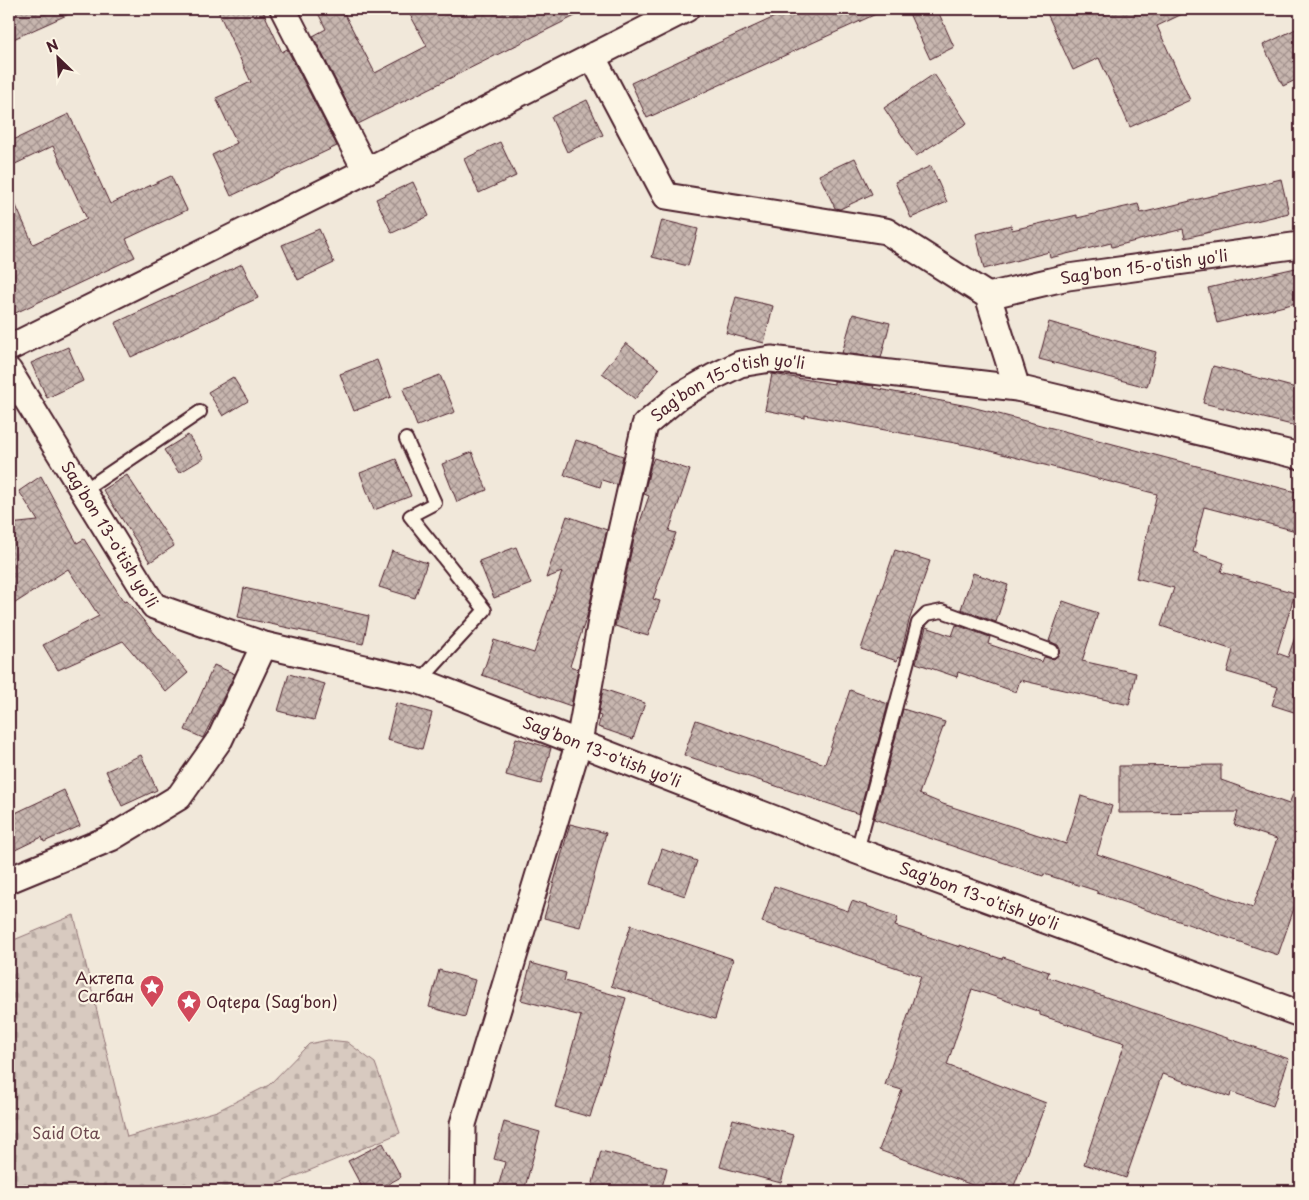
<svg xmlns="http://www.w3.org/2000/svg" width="1309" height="1200" font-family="'Playpen Sans',sans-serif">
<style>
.cemetery{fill:url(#cemetery-stones);stroke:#917476}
.building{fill:url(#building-cross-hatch);stroke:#4a1f2b}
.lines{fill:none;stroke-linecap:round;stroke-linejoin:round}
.service-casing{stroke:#4a1f2b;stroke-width:16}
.minor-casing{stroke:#4a1f2b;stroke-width:29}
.service{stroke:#fcf5e5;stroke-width:12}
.minor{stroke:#fcf5e5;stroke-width:25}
.labels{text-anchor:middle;stroke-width:4.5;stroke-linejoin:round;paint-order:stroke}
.street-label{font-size:16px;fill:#4a1f2b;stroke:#fcf5e5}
.poi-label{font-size:16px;fill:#4a1f2b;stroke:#fcf5e5;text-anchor:end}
.park-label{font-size:16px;fill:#6e4a50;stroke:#fcf5e5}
</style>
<defs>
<pattern id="cemetery-stones" width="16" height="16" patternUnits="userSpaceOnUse" patternTransform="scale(1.25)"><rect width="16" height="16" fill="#d8cac0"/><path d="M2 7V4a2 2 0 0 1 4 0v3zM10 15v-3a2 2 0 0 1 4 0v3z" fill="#bbada5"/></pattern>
<pattern id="building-cross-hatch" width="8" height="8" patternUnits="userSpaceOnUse" patternTransform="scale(1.25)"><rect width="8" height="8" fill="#c7b6af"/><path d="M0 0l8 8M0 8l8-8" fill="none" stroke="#a4938f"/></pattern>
</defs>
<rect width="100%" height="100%" fill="#f1e8da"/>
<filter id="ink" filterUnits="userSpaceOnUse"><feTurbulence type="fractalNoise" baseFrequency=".02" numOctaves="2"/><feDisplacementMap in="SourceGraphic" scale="10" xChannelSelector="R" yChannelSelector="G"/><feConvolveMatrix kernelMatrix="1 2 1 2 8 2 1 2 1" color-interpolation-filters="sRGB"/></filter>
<g filter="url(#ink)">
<path class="cemetery" d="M74,915l53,222 90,-26 52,-26 40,-41 19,-4 19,2 28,21 25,70 -140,58h-251v-249z"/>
<path class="building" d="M9,9h71l-71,32z
M217,9h45l20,43 5,-3 50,97 -106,50 -19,-41 25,-12 -21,-45 35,-16z
M316,9h26l33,64 52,-27 -20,-37h182l-231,115 -45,-88 13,-7z
M792,9h95l-240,109 -16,-35z
M907,9h30l17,38 -24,12z
M1045,9h148l-36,17 33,74 -60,27 -31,-69 -26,12z
M1300,27v51l-17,8 -20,-41z
M934,74l33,49 -51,33 -32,-48z
M587,100l16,35 -36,17 -16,-35z
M69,114l41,90 61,-28 16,34 -61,29 9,18 -126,59v-126l24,54 54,-25 -34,-73 -44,21v-25z
M500,142l16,34 -37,17 -15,-34z
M855,158l17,36 -32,15 -5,-1 -16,-33z
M931,166l16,36 -36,16 -16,-36z
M1281,179l8,34 -104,25 -2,-9 -71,18 -1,-4 -61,15 -1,-6 -65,17 -8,-35 35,-9 1,5 65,-15v3l61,-14 3,9z
M413,182l16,34 -37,17 -16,-34z
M662,220l36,9 -10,37 -36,-9z
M319,229l15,34 -36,17 -16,-35z
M242,264l16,34 -127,59 -16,-34z
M1300,267v35l-83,21 -9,-35z
M736,297l37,9 -9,37 -38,-10z
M853,314l37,9 -9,35 -39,-5z
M1049,322l107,30 -9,35 -108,-28z
M626,343l33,26 -24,30 -33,-26z
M68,347l15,34 -36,17 -16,-35z
M377,360l14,37 -37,14 -14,-37z
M1213,366l87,23v38l-97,-24z
M772,374l62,10v-3l40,5 -1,2 95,18 332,87v39l-96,-25 -11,45 31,11 -3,9 74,21 -18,60 11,4 8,-23 4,1v79l-28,-9 6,-18 -51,-15 6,-22 -72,-24 13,-38 -38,-10 21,-84 -186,-48 -166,-31v3l-40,-8z
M440,375l15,37 -38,14 -14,-37z
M233,377l15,24 -25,15 -15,-24z
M188,435l16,23 -25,15 -15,-23z
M576,440l47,16 -6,29 -15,-5 -2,7 -36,-12z
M472,452l15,38 -30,12 -15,-38z
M654,458l36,12 -21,61 7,2 -23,66 7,2 -12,35 -33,-10 19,-87 15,-43 -5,-2 7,-29z
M396,459l15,37 -37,14 -14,-37z
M127,475l47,71 -24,16 -47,-72z
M41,476l36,67 7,-4 40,63 3,-1 61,72 -22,19 -43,-51 -65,29 -15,-25 56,-29 -31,-47 -59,38v-83l29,-3 -19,-30z
M567,516l40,14 -20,86 -17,50 8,3 -7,37 -89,-31 12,-35 40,13 28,-81 -16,6z
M516,547l15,37 -37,14 -15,-37z
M895,550l35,11 -21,60 -9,37 -2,-1 -1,4 -36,-12z
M392,551l35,12 -12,35 -36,-11z
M973,573l35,12 -12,37 -35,-13z
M244,588l125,28 -6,28 -125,-27z
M1063,601l35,12 -16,48 54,12 -7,32 -109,-25 -4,12 -58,-20 -1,5 -41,-14 10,-36 26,9 4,-11 34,12 -2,7 54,18 2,-5 10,2 5,-5 1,-5 -2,-4 -9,-4z
M214,665l21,9 -32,64 -18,-8z
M289,674l36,10 -11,36 -36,-9z
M603,689l42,14 -12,36 -35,-12 3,-11 -3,-1z
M850,690l38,14 -29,110 -175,-59 12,-35 129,44z
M396,703l36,10 -10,36 -35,-9z
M903,709l42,13 -26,72 24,10 123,40 15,-48 31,10 -15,48 156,53 24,-68 -43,-14 4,-13 -119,1v-47l102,-1v15l68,24 8,-21h3v108l-22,64 -181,-62v-2l-53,-17 -1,2 -59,-20v1l-110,-38z
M516,738l35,10 -10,36 -35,-9z
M141,755l16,35 -35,16 -16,-35z
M64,790l16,36 -36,16 -2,-5 -33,16v-37z
M570,824l36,9 -26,94 -36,-9z
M662,849l35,12 -12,35 -35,-12z
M774,886l74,25 4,-10 46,16 -3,9 65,21v-2l42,14 1,-2 46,15 -2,5 242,82 -16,47 -42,-14 -1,5 -68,-23 -36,104 -42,-14 41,-121 -85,-28v-3l-68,-23 -25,76 99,38 -34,88h-24l-109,-41 23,-60 -17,-5 36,-109 -159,-54z
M631,925l102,34 -18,60 -104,-33z
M531,963l35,10 -2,8 62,17 -36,119 -35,-10 26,-91 -60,-16z
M439,970l36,10 -10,37 -36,-10z
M733,1119l61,16 -13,48 -61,-16z
M504,1122l36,10 -16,59h-27l8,-29 -11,-3z
M383,1143l18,34 -26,14h-11l-16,-30z
M601,1151l66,17 -6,23h-70z"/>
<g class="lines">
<defs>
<path id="service" d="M406,439l29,64 -25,13 75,94 -65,71
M83,491l117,-79
M857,851l61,-228 9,-9 15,-3 110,40"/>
<g id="minor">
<path d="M283,9l83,162"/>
<path d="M592,56l74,140 220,35 102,65 29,92"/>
<path id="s1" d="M988,296l80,-19 232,-32"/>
<path d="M9,348l357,-177 320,-162"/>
<path id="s2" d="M9,371l145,235 110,39 156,36 437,170 443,163"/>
<path d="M9,880l102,-42 68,-41 41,-58 44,-94"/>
<path id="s3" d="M462,1191l1,-67 116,-382 23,-127 43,-190 33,-28 35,-20 27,-13 31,-5 246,29 283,68"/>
</g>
</defs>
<use href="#service" class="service-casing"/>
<use href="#minor" class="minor-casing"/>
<use href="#service" class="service"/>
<use href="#minor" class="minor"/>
</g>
</g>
<defs>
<symbol id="sight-pin" viewBox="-11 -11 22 30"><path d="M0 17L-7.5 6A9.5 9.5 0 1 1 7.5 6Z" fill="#d1495b" stroke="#fcf5e5"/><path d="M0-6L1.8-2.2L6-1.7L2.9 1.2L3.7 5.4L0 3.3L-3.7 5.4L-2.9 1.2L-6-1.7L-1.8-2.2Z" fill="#fff"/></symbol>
</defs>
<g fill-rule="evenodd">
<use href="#sight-pin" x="138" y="973" width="28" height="38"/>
<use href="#sight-pin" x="175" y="988" width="28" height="38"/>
</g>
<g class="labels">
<g class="street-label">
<text dy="6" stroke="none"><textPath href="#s1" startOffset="159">Sag'bon 15-o'tish yo'li</textPath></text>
<text dy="6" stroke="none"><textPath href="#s3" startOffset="885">Sag'bon 15-o'tish yo'li</textPath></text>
<text dy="6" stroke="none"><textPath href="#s2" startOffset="192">Sag'bon 13-o'tish yo'li</textPath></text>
<text dy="6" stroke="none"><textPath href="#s2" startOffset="748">Sag'bon 13-o'tish yo'li</textPath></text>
<text dy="6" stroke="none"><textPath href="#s2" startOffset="1152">Sag'bon 13-o'tish yo'li</textPath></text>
</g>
<g class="poi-label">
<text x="134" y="984">Актепа<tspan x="134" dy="18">Сагбан</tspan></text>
<text x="206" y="1008" text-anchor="start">Oqtepa (Sagʻbon)</text>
</g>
<g class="park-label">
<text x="66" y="1139">Said Ota</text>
</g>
</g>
<rect width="1309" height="1200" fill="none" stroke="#fcf5e5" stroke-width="30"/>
<rect x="15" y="15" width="1279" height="1170" fill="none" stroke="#4a1f2b" stroke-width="2" filter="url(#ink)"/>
<g transform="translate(58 58) rotate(335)" stroke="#fcf5e5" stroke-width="4" paint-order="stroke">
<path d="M0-4L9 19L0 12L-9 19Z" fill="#4a1f2b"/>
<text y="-8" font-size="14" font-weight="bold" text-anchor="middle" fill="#4a1f2b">N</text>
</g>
</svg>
